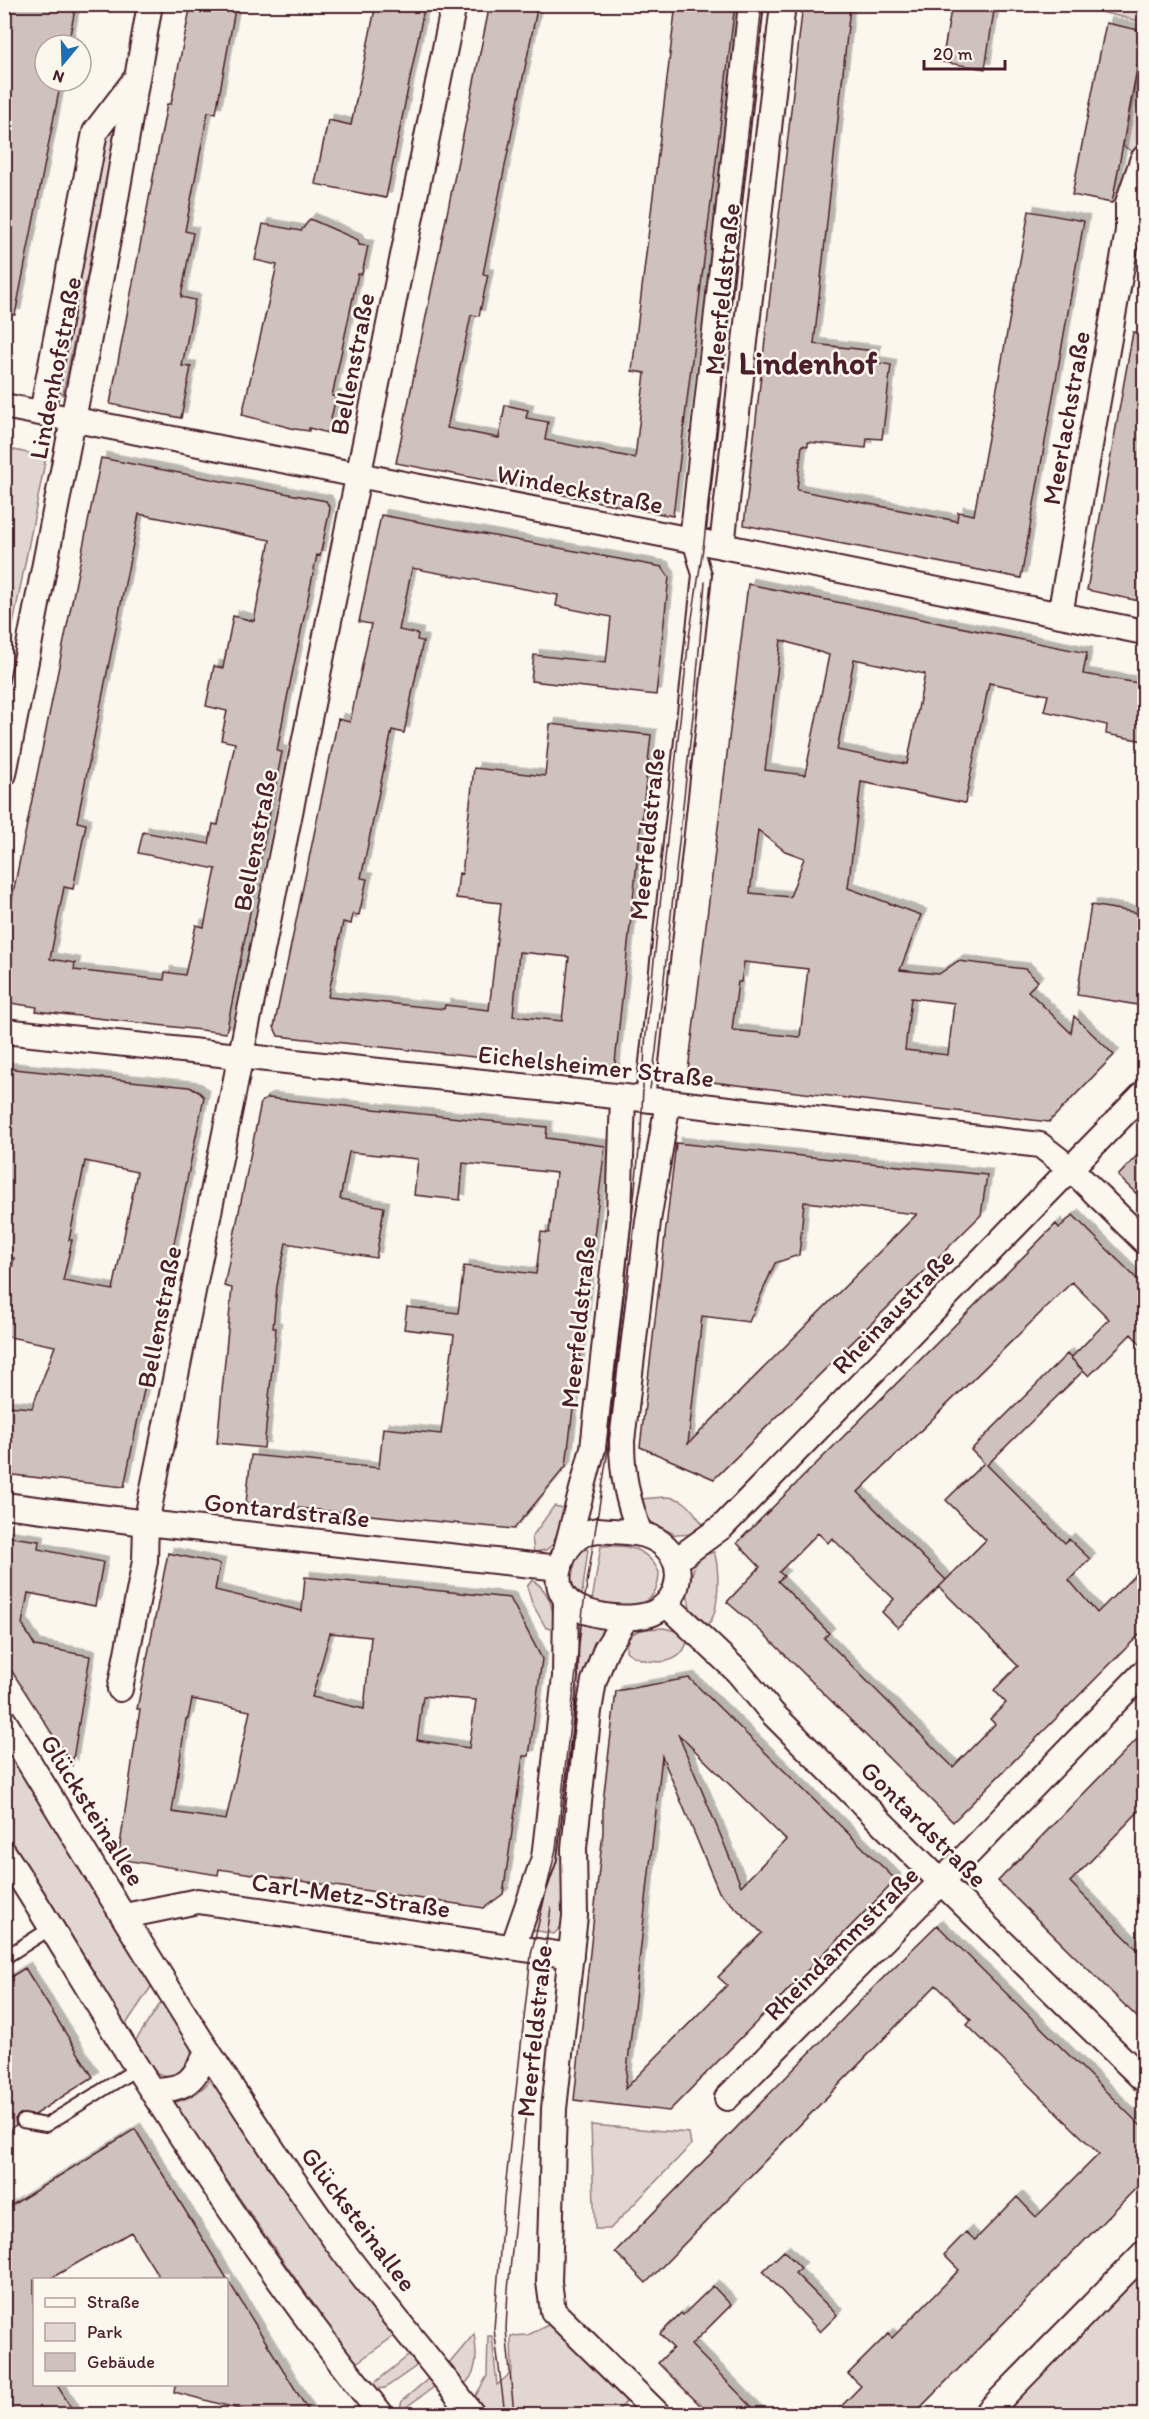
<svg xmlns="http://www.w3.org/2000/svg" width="1149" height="2419" font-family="Itim,sans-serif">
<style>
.green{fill:#e2d7d0;stroke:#967b7e;stroke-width:1.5}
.building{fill:#cfc2bc;stroke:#4a1f2b;stroke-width:1.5;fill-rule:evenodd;filter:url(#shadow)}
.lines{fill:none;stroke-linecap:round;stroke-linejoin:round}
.service-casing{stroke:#4a1f2b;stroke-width:16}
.pedestrian-casing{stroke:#4a1f2b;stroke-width:22}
.minor-casing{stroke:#4a1f2b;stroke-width:28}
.service{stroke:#fbf7ec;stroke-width:12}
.pedestrian{stroke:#fbf7ec;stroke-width:18}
.minor{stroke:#fbf7ec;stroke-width:24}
.tram{stroke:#4a1f2b;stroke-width:1.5}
.labels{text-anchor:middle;stroke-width:5;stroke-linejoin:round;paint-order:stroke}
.street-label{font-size:26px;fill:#4a1f2b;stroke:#fbf7ec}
.district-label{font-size:32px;font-weight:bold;fill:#4a1f2b;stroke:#fbf7ec}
</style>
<defs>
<filter id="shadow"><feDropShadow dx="5.5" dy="-5.5" stdDeviation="0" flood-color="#0004"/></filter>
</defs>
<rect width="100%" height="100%" fill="#fbf7ec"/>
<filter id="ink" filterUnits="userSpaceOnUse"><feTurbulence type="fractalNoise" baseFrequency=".0167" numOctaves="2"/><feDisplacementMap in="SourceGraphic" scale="12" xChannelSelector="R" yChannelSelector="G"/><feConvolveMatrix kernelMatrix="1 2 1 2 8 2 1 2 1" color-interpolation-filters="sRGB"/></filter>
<g filter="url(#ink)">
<path class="green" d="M1086,5h58v17l-48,-11z
M1144,38v107l-9,8 -12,-7z
M120,113l-57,281 -10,-3 50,-255z
M5,448l41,9 -41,208 -1,-217z
M664,1497c23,0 27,12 40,29l-7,8 -21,1 -31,-16 -4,-20z
M554,1506l13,3 -14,35 -7,6 -12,2 -2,-15z
M601,1546c26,-1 46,1 58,26 0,40 -38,38 -67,29z
M588,1549l-6,46c-19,-10 -14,-42 6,-46z
M714,1552c6,14 6,64 -7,73l-17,-17 -3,-16 8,-28 9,-9z
M532,1580c18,10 22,29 22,48h-8l-14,-25 -5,-16z
M574,1621l32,8 -39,209 -5,60 2,19 -4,11 -6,6 -21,-4 -4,-9z
M664,1628l15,4 8,9c-5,28 -45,24 -61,10 0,-24 20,-22 38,-23z
M4,1744l149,240 -29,43 -119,-192z
M164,1998c10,16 27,36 27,55 1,6 -3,13 -8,16 -25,19 -37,-7 -49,-26z
M213,2076l185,257 -43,31 -182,-261c18,-5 30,-12 40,-27z
M591,2125l98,8 2,12 -81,84h-15z
M1144,2253v161h-158z
M550,2324l59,60 16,13 1,5 -12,12h-132l3,-6 -10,-11 12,-21 1,-40h4l5,49 15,-13 -1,-36 17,-1z
M474,2334c3,18 5,41 -12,52l-14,-21z
M413,2352l4,10 -2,5 -30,21 -9,1 -4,-4z
M428,2379l10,5 -39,28 3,-11z"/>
<path class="building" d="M4,4h72l-8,41h-23v36h16l-46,234 -11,-1z
M191,4h45l-20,109 -8,-1 -23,119 8,2 -12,64 14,3 -13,66 9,1 -10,51 -71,-14 57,-300h4z
M376,4h49l-39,194 -71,-14 13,-64 23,5z
M490,4h48l-55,270 5,1 -9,41 -8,-1 -24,113 52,10 6,-33 23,5 -2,8 22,4 -3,18 90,18 10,-85 -13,-2 44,-367h59l-62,512 -277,-53z
M803,4l47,3 -36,337 61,7 -1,11 17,3 -9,74 -15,-1 -1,10 -58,-6v4l-6,-1 -5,45 160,31 1,-9 16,3 55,-304 55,10 -63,357 -277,-53z
M952,4h43l-10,65 -43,-7z
M1106,23l38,8 -32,172 -40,-8z
M310,219l48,21 1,5 9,1 -6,28h-4l-26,122h4l-8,37 -19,-5v3l-14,-2 -53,-14 35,-150 -22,-5 8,-36 38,7z
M1133,332l11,1v269l-57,-12z
M101,458l225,43 4,8 -10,47 -3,-1 -32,153 -8,43 5,1 -56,281 -190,-22 1,-4 -33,-5v-64zM139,514l131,26 -16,81 -21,-5 -10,52 -9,-2 -8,40 21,5 -6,29 14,3 -17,82 -5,-1 -4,20 -66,-12 -5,21 78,16 -12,58 -8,-2 -11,50 -20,-3 -1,8 -90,-10 1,-7 -25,-4 14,-72 9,2 13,-65 -9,-2z
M381,515l281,52 7,10 -13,118 -125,-14 3,-26 72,8 5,-46 -55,-11 2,-11 -146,-27 -13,62 19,4 -1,6 6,1 -19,92 -12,-3 -31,148 6,1 -8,36 -6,-1 -2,10 -8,-2 -15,75 116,12 1,-4 44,5 12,-107 -45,-5 3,-25 3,1 12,-106 71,8 5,-52 101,11 -37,337 -336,-36 -4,-9 64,-308 12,3 21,-98 -12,-2zM519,952l50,5 -7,64 -49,-5z
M748,584l339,69 -4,21 61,10v57l-38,-7 1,-9 -63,-14 4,-16 -59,-12 -24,120 -104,-21 -13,106 73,27 -21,55 39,4 19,-13 67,8 13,12 -10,10 43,42 3,-17 40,39 -65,67 -362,-43zM781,640l48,15 -24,120 -40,-5zM854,659l71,15 -18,90 -70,-14zM758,830l27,21 19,7 -14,39 -40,-4zM744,962l64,7 -8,68 -68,-7 6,-48h3zM911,998l43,5 -6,52 -43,-5z
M1091,905l53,9v92l-67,-11z
M4,1068l185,19 8,3 7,7 -80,390 -120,-13 3,-68 25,2 23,-62 -51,-10v-32l10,-46 -10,-1zM85,1161l52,11 -24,118 -50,-9 9,-41h-3z
M268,1098l279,29 -1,11 59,8 -39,320 -52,63 -268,-26 5,-48 128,13 4,-40 58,6 13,-99 -50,-6 3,-22 51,6 6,-47 72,8 5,-42 8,1 7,-60 -93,-10 -3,37 -46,-5 4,-36 -69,-7 -9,47 44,8 -8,51 -90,-15 -9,43 -4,42h3l-12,120 -47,-5 15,-155 -8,-2 37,-184z
M676,1143l311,32 -6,40 -267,264 -74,-32zM804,1202l113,12 -229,230 14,-128 47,6 26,-59 24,-8z
M1144,1148v53l-26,-25z
M1073,1215l71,71v62l-13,-14 -42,42 -18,-18 38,-39 -37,-37 -214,210 88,88 -48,48 -16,-16 12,-13 -62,-61 -4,5 -10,-10 -39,39 5,4 -6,5 51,52 -5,5 129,129 42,-43 -5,-5 16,-16 -12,-13 24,-24 -79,-79 47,-47 -40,-40 38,-37 -13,-13 96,-96 16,17 -96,94 78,78 4,-4 21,20 -21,21 28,33 47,-47v64l-191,192 -190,-189 -36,-31 33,-35 -23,-24 319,-319 3,4z
M4,1536l35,5 -1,8 65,13 -8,44 -67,-13 -6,31 13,22 55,10 -18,109 -68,-106z
M168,1553l52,11 -5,26 87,21 3,-34 205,21 32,61 -13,97h-6l-20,138 -19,14 -265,-39 -1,6 -100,-16 22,-150h-3zM330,1633l41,4 -7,72 -52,-12zM423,1696l53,4 -7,48 -52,-8zM192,1699l58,12 -24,109 -54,-8 14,-93h2z
M689,1678l207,202 -227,231 -95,-11 29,-268v-30l13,-111zM678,1734l108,106 -45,46 -18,-45zM662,1756l57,136 43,41 -44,44 9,8 -102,104z
M1144,1732v74l-74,76 74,74v68l-146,-143z
M937,1925l207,204v51l-231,235h-80l28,-29 -13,-12 40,-40 4,4 67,-68 -15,-15 22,-23 9,8 42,-43 19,20 63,-63 -132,-129 4,-5 -35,-35 -290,298 -31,-31 263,-269z
M25,1968l68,109 -59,38 -14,-1 -5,5 1,6 -12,8v-152z
M135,2129l91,148 85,138h-49l-88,-23 1,-7h51v-105h-65l-30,-48 -83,48h-14v105h23l19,30h-60l-12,-18v-187z
M784,2251l17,17 -6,5 42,42 -17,17 -57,-61z
M713,2286l18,19 -40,40 69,70h-50l-52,-52 15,-15 -13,-14 21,-21 2,2z"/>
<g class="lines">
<defs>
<path id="service" d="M4,1958l47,-30
M23,2121l23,4 92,-57"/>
<path id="pedestrian" d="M645,1099l57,-524 -10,-35"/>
<path id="minor" d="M4,406l703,137 437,89
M42,413l53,-281 39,-51
M692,540l59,-536
M722,546l61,-542
M1060,615l68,-384v-28l14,-42 2,-3
M4,774l111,-570 35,-200
M4,1031l639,68 397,46 31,24 73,72
M4,1505l142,18 414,45
M598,1530c20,2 46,0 63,13 25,19 21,53 -4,68 -20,12 -75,7 -91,-12 -16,-19 -4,-51 15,-64 5,-3 12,-4 17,-5z
M640,1534c-12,-33 -18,-57 -18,-93l26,-220 20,-119
M566,1550l27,-102 26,-232 4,-119
M675,1561l48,-35 421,-433
M667,1605l71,67 35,42 168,168 203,198
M626,1618l-20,31 -12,32 -5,30 -15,137 1,68 -21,193 -5,173 4,29 105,103
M120,1689l25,-128 1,-38 308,-1519
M4,1721c107,175 212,352 331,519 43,60 93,115 137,174
M4,1853c41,62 78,126 117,189 80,128 165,255 260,372
M125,1916l73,-15 373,55
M513,1947l31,-89 21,-181 1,-78
M152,2090c36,-1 40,-8 56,-39
M727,2098l214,-216 203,-210
M986,2414l158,-161"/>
</defs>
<use href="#service" class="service-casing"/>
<use href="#pedestrian" class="pedestrian-casing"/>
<use href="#minor" class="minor-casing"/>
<use href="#service" class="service"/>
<use href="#pedestrian" class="pedestrian"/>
<use href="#minor" class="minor"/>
<path class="tram" d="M650,1089l6,-38 39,-354 10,-115
M505,2414l-11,-85 10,-130 27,-244 25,-106 27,-240 24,-153 34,-325 4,-87 44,-407 15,-95 58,-538
M514,2414l-8,-85 2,-39 26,-259 17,-124"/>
</g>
</g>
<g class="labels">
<g class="street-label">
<text transform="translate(722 289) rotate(-84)" y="9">Meerfeldstraße</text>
<text transform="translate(352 364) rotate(-79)" y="9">Bellenstraße</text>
<text transform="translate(55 368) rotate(-79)" y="9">Lindenhofstraße</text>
<text transform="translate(1066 418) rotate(-80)" y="9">Meerlachstraße</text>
<text transform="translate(580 489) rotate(11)" y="9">Windeckstraße</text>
<text transform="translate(647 834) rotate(-84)" y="9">Meerfeldstraße</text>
<text transform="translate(255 840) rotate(-79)" y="9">Bellenstraße</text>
<text transform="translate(596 1066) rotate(6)" y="9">Eichelsheimer Straße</text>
<text transform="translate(893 1311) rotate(-46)" y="9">Rheinaustraße</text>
<text transform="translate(159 1317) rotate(-79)" y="9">Bellenstraße</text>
<text transform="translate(578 1322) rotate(-84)" y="9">Meerfeldstraße</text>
<text transform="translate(287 1510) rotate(6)" y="9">Gontardstraße</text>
<text transform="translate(93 1810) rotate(58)" y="9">Glücksteinallee</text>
<text transform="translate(924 1824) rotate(45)" y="9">Gontardstraße</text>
<text transform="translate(351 1895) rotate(8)" y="9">Carl-Metz-Straße</text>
<text transform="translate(841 1943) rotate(-45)" y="9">Rheindammstraße</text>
<text transform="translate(534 2031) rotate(-84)" y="9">Meerfeldstraße</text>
<text transform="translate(359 2219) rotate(53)" y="9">Glücksteinallee</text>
</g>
<g class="district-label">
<text x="808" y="374">Lindenhof</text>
</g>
</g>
<rect width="1149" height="2419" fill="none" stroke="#fbf7ec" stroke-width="24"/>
<rect x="12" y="12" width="1125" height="2395" fill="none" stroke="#4a1f2b" stroke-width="2" filter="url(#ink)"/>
<rect x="33" y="2278" width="195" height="108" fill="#fbf7ec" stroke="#b4a19f" stroke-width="1.5"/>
<rect x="45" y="2298" width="30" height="9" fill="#fbf7ec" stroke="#b4a19f" stroke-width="1.5"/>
<text x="87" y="2308" font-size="18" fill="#4a1f2b">Straße</text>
<rect x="45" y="2323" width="30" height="18" fill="#e2d7d0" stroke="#b4a19f" stroke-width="1.5"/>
<text x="87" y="2338" font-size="18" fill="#4a1f2b">Park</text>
<rect x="45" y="2353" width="30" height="18" fill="#cfc2bc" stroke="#b4a19f" stroke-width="1.5"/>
<text x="87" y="2368" font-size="18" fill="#4a1f2b">Gebäude</text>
<g transform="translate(63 63) rotate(199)"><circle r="28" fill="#fbf7ec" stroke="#b4a19f" stroke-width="1.5"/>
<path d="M0-4.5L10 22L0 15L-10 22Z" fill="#1f6fb2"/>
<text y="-9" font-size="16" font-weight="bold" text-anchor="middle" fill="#4a1f2b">N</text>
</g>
<path d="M924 60v9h81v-9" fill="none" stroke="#4a1f2b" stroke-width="3"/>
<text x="933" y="60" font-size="18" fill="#4a1f2b" stroke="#fbf7ec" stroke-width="4.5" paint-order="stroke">20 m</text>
</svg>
